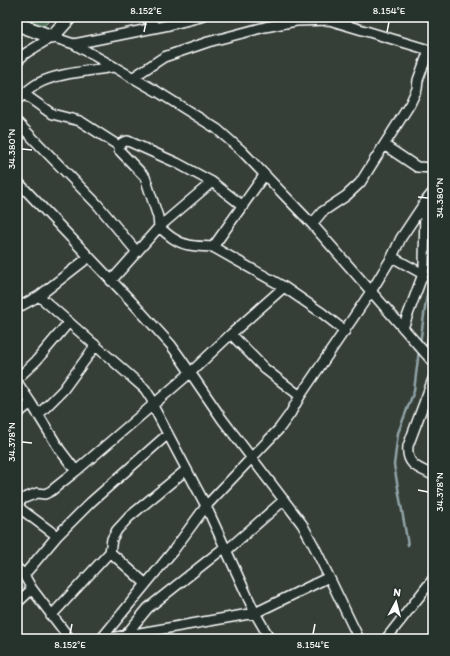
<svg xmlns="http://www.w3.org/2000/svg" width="450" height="656" font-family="Itim,sans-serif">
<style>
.green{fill:#507059;stroke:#a8b8ac}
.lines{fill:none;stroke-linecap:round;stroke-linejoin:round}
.stream{stroke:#91a4a8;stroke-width:2.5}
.street-casing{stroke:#fff;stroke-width:12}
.secondary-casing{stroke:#fff;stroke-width:16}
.street{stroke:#26332d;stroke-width:9}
.secondary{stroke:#26332d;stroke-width:13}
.ticks{fill:none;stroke:#fff;stroke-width:1.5}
.neatline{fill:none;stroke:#fff;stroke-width:1.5}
.ticks-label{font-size:10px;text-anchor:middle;fill:#fff}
</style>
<rect width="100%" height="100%" fill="#353e37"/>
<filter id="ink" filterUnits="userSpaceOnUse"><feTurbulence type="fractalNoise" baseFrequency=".025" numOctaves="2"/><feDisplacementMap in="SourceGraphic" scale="8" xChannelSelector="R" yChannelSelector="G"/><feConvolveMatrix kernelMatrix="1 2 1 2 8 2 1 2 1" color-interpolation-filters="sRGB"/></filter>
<g filter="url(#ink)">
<path class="green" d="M17,17h36l-9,9h-7z"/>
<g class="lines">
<path class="stream" d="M429,210l4,-10
M420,343l10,-70 -1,-36
M408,545l-14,-80 4,-32 16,-42 5,-41"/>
<defs>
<path id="street" d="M145,17l11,10
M74,44l95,-19 32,-8
M17,61l9,-8 26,-16 22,7 84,48 59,37 25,22 70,73 121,138
M132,78l32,-21 44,-15 57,-15 31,-6 33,-1 11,-3
M24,94l28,20 28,7 39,25
M17,100c6,-5 13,-12 20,-16 19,-11 54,-13 76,-17
M17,122l80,82 40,48
M384,145l33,22 16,1
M265,174l-52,73 71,40 38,26 23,18
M17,181l115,121 39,43 10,14 41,60 80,105 13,24 44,91
M312,224l10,-12 24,-16 14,-13 50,-79 7,-15 1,-9 11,-30 -100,-30
M213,247c-8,-1 -16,0 -24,-2 -12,-2 -21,-10 -30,-18l-1,-10 -13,-40 -26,-27c-1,-5 4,-9 9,-9l49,22 35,19 31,24
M392,257l31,17
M111,281l48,-54 53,-45
M39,296l89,78 17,15 9,14
M17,308l22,-12 50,-39
M403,328l20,-54 1,-7 1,-65 8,-10
M231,334l34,35 35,27
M431,360l2,-26
M17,379l19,-18 33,-39
M433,379l-25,67c-2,19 10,22 25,29
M17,382l14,21
M152,404l54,102 49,107 15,26
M17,414l14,-11 29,47 16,21 -25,20 -6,3 -8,-1 -15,6 -4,6 4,5 35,26 -33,39 8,14 -15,14
M38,415l25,-25 33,-45
M76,471l114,-98 41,-39 53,-47
M57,536l34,-34 77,-68
M226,551l58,-51
M110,552l36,32
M17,568l7,7
M32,589l38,50
M51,616l59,-64 2,-13 5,-9 12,-13 57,-47
M125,636l23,-28 77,-61
M101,639l72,-88 33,-45 73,-77 11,-15 10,-18 72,-106 20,-33 9,-19 24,-36
M105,639l150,-26 74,-36
M386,639l47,-60"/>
<path id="secondary" d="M17,24l35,13 18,-20"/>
</defs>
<use href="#street" class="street-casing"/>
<use href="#secondary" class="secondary-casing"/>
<use href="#street" class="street"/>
<use href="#secondary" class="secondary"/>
</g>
</g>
<path class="ticks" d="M144,32l2,-10M387,32l2,-10M22,149l10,1M418,197l10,1M22,442l10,1M418,490l10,2M70,634l2,-10M313,634l2,-10"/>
<rect width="450" height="656" fill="none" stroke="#26332d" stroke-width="44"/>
<g transform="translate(396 602) rotate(7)" stroke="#26332d" stroke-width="3" paint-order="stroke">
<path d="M0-3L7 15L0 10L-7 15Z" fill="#ffffff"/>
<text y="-6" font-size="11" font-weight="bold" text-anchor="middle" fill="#ffffff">N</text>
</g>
<rect x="22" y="22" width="406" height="612" class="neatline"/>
<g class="ticks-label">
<text x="146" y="14">8.152°E</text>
<text x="389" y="14">8.154°E</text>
<text transform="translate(11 149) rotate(-90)" y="4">34.380°N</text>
<text transform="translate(439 198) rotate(-90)" y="4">34.380°N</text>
<text transform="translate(11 442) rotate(-90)" y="4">34.378°N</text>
<text transform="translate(439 492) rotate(-90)" y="4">34.378°N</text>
<text x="70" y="648">8.152°E</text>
<text x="313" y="648">8.154°E</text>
</g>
</svg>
